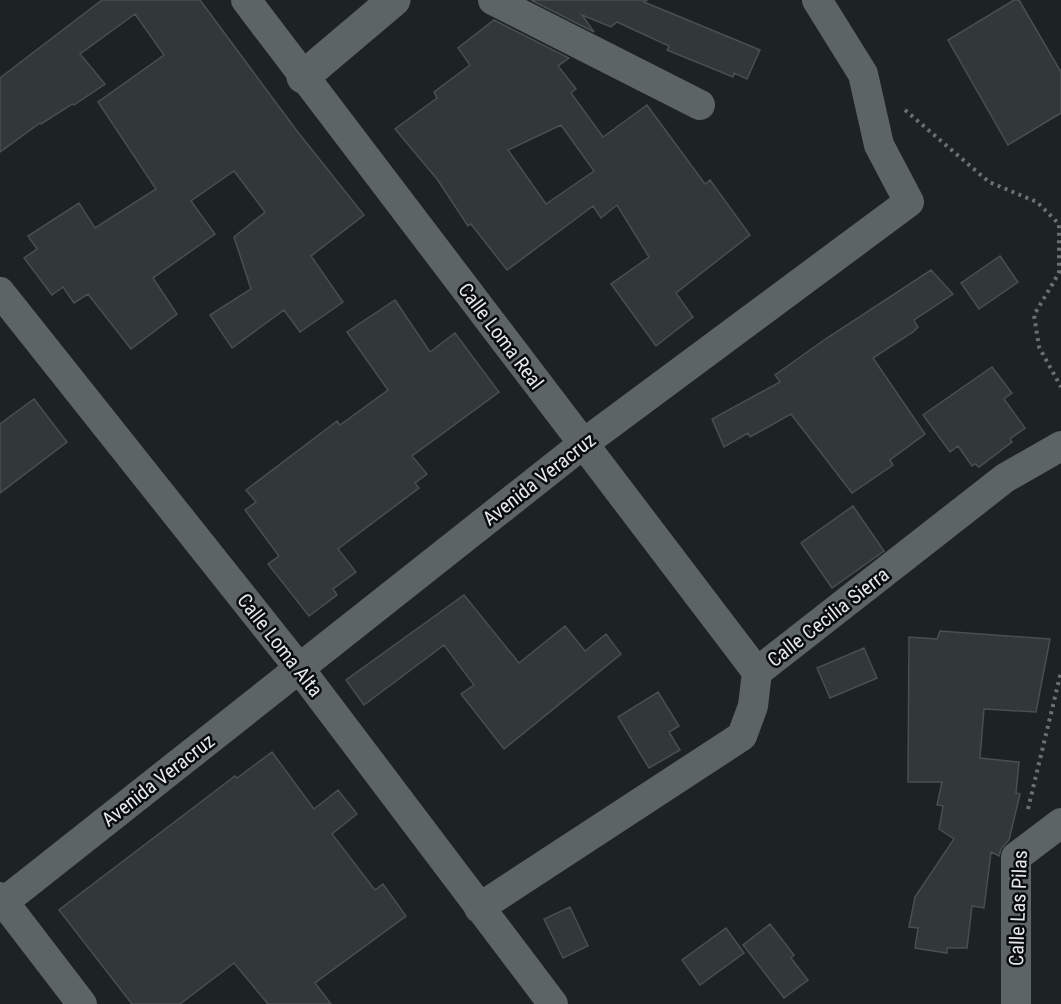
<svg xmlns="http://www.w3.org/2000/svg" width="1061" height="1004" font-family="'Roboto Condensed',sans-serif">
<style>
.building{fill:#323839;stroke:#484f50;stroke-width:1.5;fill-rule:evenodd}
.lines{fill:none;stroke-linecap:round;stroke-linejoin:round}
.path{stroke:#6b7172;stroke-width:4;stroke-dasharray:3 4.5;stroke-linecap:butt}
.street{stroke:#5d6465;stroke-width:30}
.secondary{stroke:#5d6465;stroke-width:33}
.labels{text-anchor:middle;stroke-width:5;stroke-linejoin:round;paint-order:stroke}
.street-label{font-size:20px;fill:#e4e8e9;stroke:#090c0c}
</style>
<rect width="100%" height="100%" fill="#1d2324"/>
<path class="building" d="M102,0h98l97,131 67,84 -53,41 32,46 -43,30 -16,-22 -52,38 -22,-33 41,-26 -17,-52 31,-25 -31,-41 -43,30 24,33 -62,44 24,36 -46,35 -43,-55 -14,9 -11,-16 -11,8 -28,-37 13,-9 -9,-13 51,-33 16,25 61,-39 -58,-87 66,-47 -29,-41 -55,40 25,30 -31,21 -2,-1 -31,20 -1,-1 -40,29v-74z
M531,0h116l-3,2 116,48 -13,29 -13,-6 -1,4 -66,-27 2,-4 -52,-24 -6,5 -29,-12 12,17z
M1014,0h5l42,72v41l-53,32 -60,-105z
M494,20l75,38 -11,8 18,23 -5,4 32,44 44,-32 58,79 5,-4 40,55 -74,58 17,24 -37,29 -45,-62 38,-27 -32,-52 -16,13 -8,-12 -86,64 -36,-46 -3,2 -31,-47 -42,-50 42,-31 -3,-6 36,-27 -12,-17zM561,125l33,46 -48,33 -38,-54z
M1000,256l18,26 -39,27 -18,-26z
M931,270l22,24 -39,26 4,7 -5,5 -40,26 52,76 -35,26 3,5 -41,28 -61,-79 -41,23 -2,-4 -24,14 -12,-28 68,-37 -5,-7 52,-37z
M395,300l35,52 25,-19 44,59 -87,64 15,18 -12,9 4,5 -81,61 18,23 -23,17 4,6 -28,21 -41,-52 11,-8 -34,-46 11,-8 -10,-12 91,-69 3,4 48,-35 -41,-58z
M992,367l20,26 -8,6 21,29 -15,11 2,3 -33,25 -4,-3 -3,2 -14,-20 -8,6 -27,-37z
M34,399l33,43 -67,51v-69z
M853,506l31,45 -52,37 -31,-45z
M464,595l55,68 46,-37 20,25 21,-17 15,20 -117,95 -43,-55 13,-9 -30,-40 -80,60 -18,-25z
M940,631l110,8 -14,73 -52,-3 -4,49 39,4 -3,31 4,1 -11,46 -8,9 -2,7 -8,-4 -7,56 -12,-2 -5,42h-20v5l-32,-5 3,-20 -9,-1 6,-30 39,-58 -15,-10 4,-23 -6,-1 5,-23h-34l1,-145 28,2z
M864,648l13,30 -47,20 -13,-30z
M658,692l21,34 -10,6 11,18 -31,18 -31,-51z
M272,752l42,57 24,-19 19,24 -25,20 43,56 8,-6 23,32 -91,67 16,21h-63l-34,-41 -54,41h-48l-73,-94 176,-134 2,2z
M570,907l18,39 -25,12 -19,-39z
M770,924l24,31 -3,3 17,22 -24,18 -41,-53z
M726,928l18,25 -44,32 -18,-25z"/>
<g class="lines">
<path class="path" d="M905,110l84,72 48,20 22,22v49l-25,42 5,32 22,40
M1028,809l33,-137"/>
<path class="street" d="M246,0l511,672
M493,0l207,105
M0,292l299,376 254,336
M0,897l82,107
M0,905l583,-461 326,-242 -30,-57 -16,-71 -46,-74
M479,908l263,-172 11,-30 4,-34 248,-194 56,-32
M1016,1004v-147l45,-34"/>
<path class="secondary" d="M303,77l91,-77"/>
</g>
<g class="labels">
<g class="street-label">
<text transform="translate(501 336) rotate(53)" y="7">Calle Loma Real</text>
<text transform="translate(539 479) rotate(-38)" y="7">Avenida Veracruz</text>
<text transform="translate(828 617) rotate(-38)" y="7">Calle Cecilia Sierra</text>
<text transform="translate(280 645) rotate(52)" y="7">Calle Loma Alta</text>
<text transform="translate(158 780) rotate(-38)" y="7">Avenida Veracruz</text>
<text transform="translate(1018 908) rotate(-88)" y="7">Calle Las Pilas</text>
</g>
</g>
</svg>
